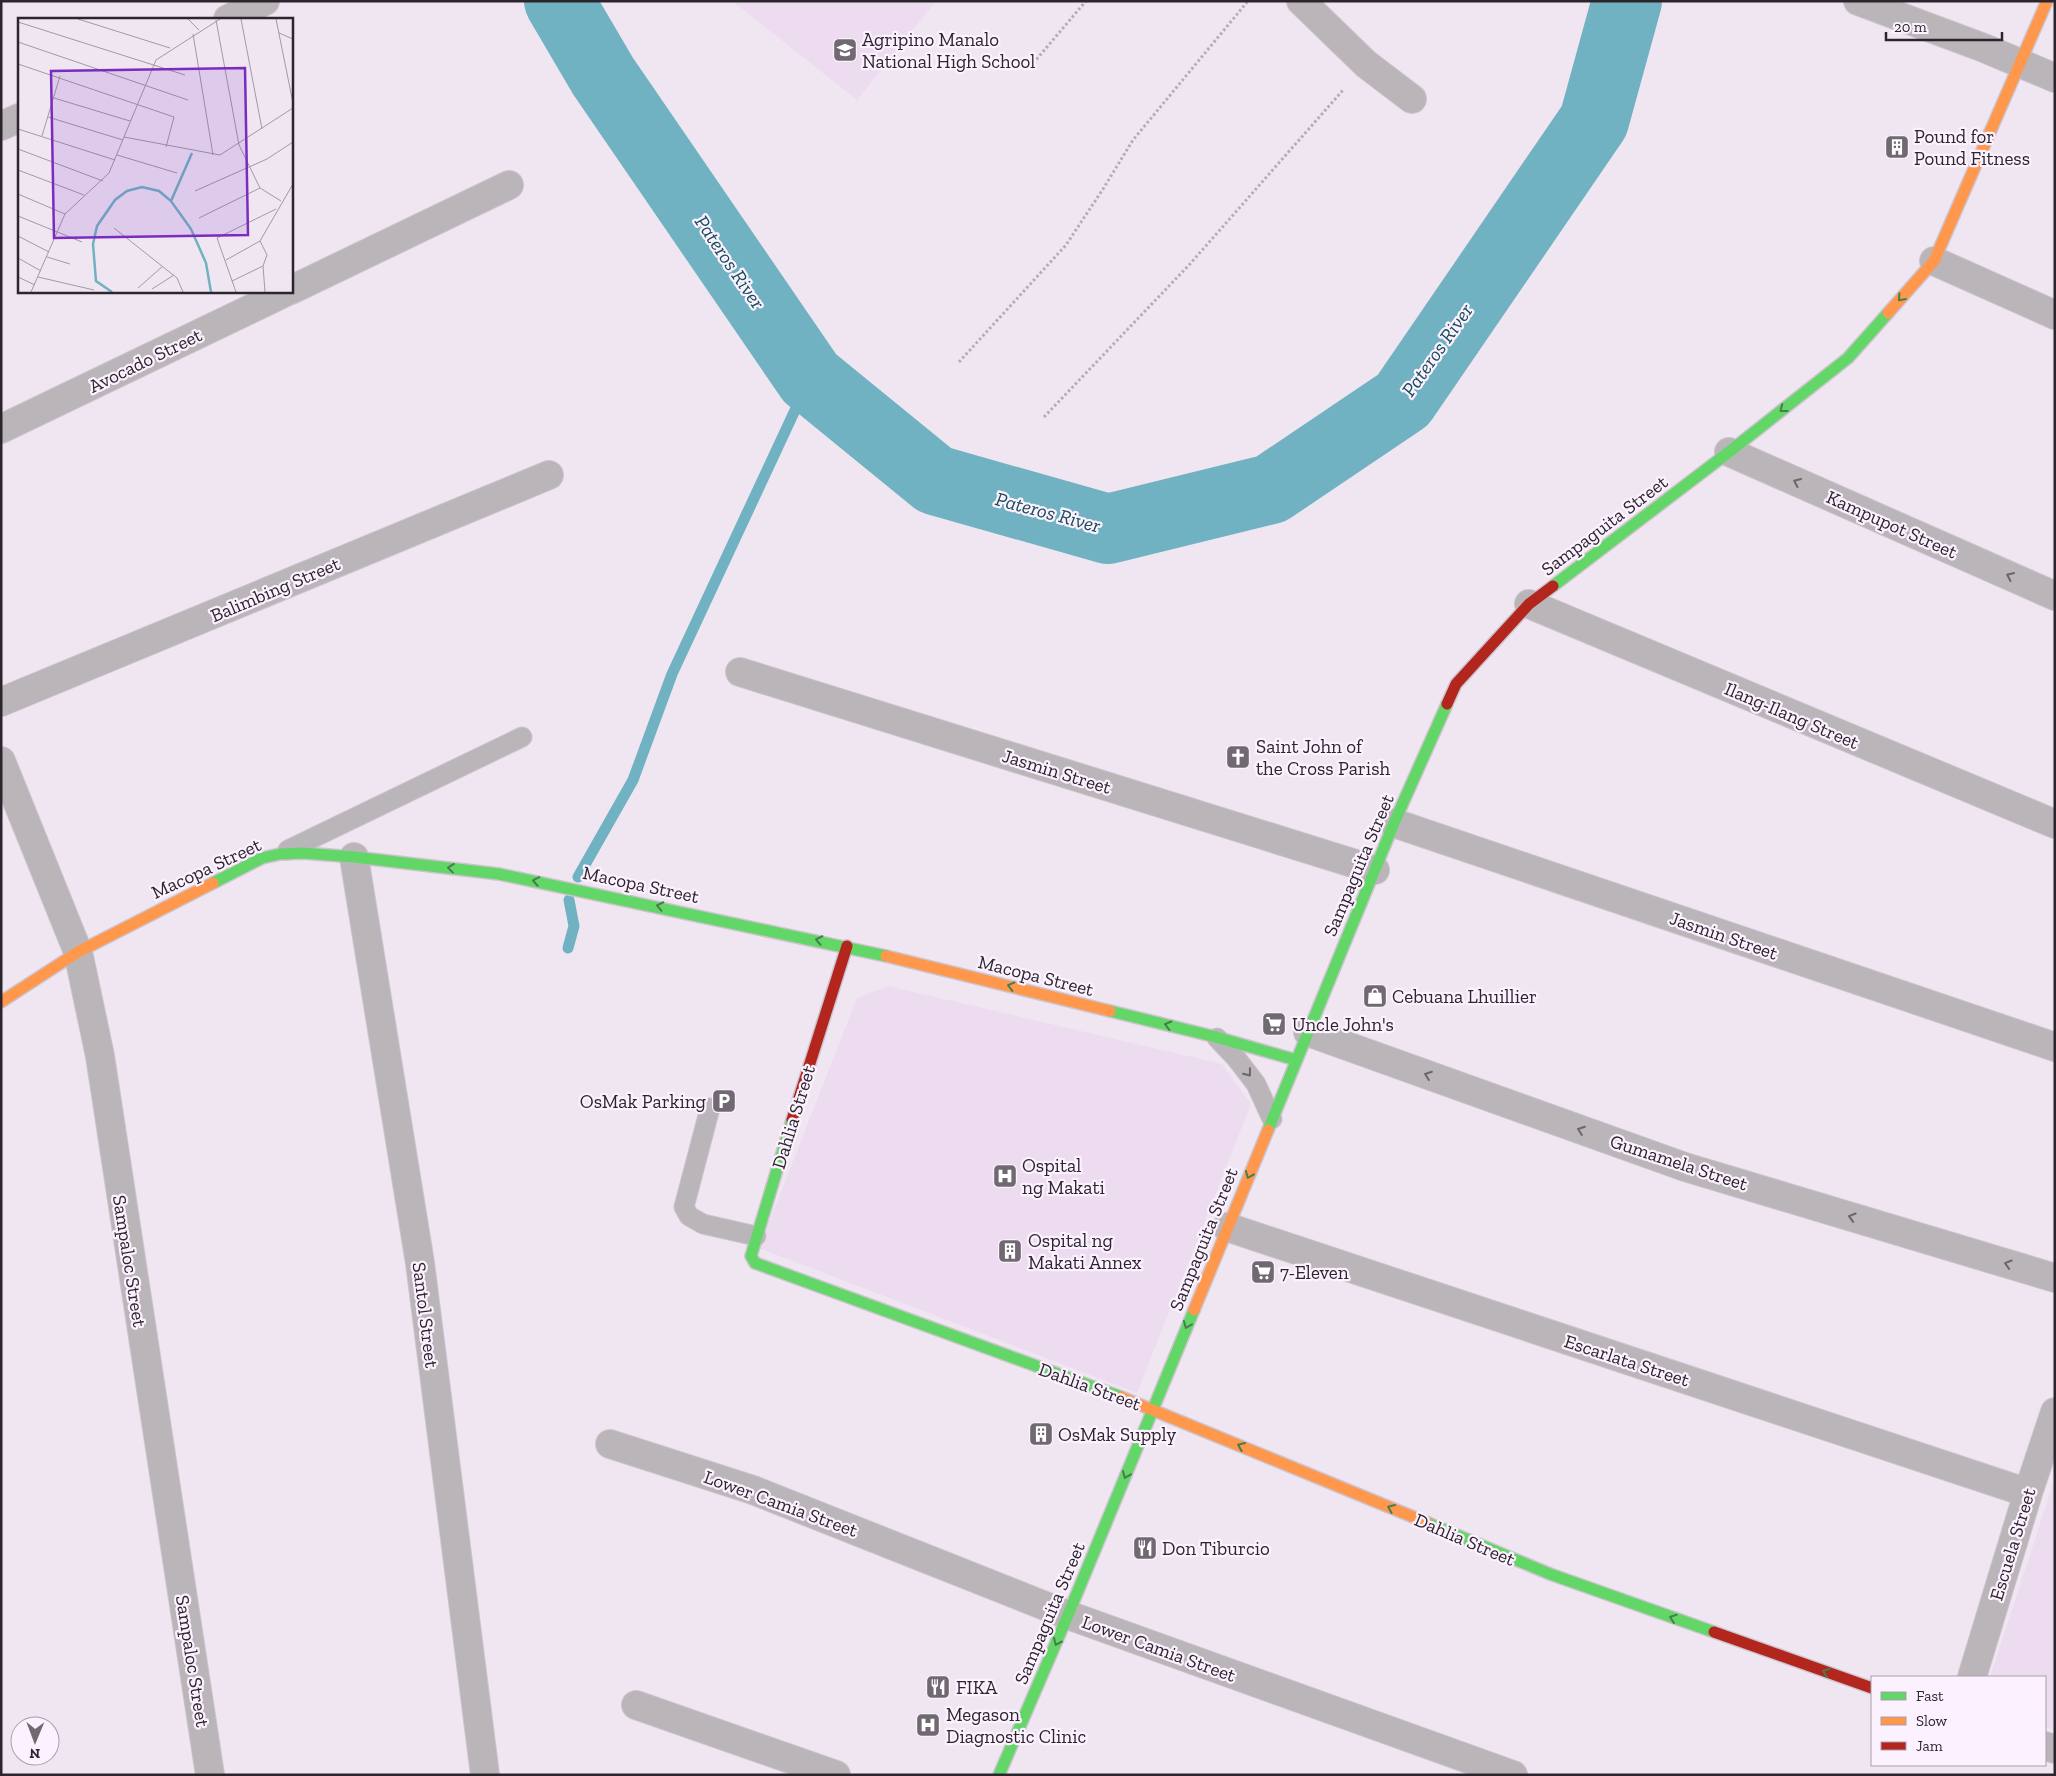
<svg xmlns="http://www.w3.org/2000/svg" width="2056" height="1776" font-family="'Zilla Slab',serif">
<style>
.built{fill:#eddbf0}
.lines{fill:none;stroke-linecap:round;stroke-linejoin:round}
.stream{stroke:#71b2c2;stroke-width:11}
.river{stroke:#71b2c2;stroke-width:70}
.lane-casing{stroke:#ccc4ce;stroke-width:21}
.street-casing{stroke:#ccc4ce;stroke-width:30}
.fast-casing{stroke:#ccc4ce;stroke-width:14}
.slow-casing{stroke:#ccc4ce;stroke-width:14}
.jam-casing{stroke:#ccc4ce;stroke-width:14}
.path{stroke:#b3aeb2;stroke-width:3;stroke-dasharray:2.5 2.5;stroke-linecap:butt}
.lane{stroke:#b9b5b8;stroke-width:19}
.street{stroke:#b9b5b8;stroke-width:28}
.fast{stroke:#63d668;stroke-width:11}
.slow{stroke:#ff974d;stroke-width:11}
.jam{stroke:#b3261e;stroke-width:11}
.oneway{stroke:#487e4a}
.oneway2{stroke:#6b666c}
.labels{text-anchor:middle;stroke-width:4.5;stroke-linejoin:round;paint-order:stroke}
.poi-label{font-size:19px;fill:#2c252d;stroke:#fcf1fe;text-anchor:start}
.street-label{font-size:19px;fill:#2c252d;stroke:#fcf1fe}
.water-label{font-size:20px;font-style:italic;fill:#164d57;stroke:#fcf1fe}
.inset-river{fill:none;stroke:#71b2c2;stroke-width:2.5}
.inset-road{fill:none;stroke:#a299a3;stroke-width:1}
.view{fill:#7b2cbf;fill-opacity:0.15;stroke:#7b2cbf;stroke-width:2.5}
.inset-edge{fill:none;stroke:#2c252d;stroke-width:2.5}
</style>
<rect width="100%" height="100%" fill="#f0e6f2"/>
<path class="built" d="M732,1h204l-79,99z
M888,986l334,78 29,40 -114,289 -378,-145 98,-250z
M2055,1478v252l-10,-3v-50h-55z"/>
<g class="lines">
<path class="stream" d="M578,877l55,-97 39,-106 138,-296
M568,948l6,-22 -5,-26"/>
<path class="river" d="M559,1l44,75 207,302 125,102 173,49 163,-40 132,-89 191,-279 33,-120"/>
<defs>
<path id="lane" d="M288,850l234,-113
M1217,1038l19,20 20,26 16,35
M710,1108l-26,99 5,9 14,8 53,12"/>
<path id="street" d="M1301,1l65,63 46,35
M1858,1l126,47 71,30
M228,19l37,-18
M1,126l18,-8
M1934,261l121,54
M291,290l218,-105
M1,429l287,-138
M1729,452l326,144
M1529,604l526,220
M740,672l635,198
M1,702l548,-227
M1,761l77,191 22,104 110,719
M1394,823l661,224
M354,857l66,406 65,512
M1308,1032l377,135 370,111
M1227,1227l801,266
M610,1444l143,46 315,125 445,160
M1972,1677l56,-184 27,-81
M636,1705l200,70
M2045,1746l10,3"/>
<path id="fast" d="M1553,586l176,-134 119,-94 40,-45
M213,883l49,-25 18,-4 23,-1 51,4 145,17 387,82
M1110,1011l106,26 80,23
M792,1120l-41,136 4,7 366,134
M1268,1130l126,-307 53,-119
M1428,1523l122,51 164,58
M999,1775l69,-160 126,-305"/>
<path id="slow" d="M1888,313l46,-52 113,-260
M886,956l224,55
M1,1002l77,-50 135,-69
M1194,1310l74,-180
M1121,1397l307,126"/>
<path id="jam" d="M1447,704l9,-20 73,-80 24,-18
M792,1120l55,-174
M1714,1632l158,56"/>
</defs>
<use href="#lane" class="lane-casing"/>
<use href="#street" class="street-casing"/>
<use href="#fast" class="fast-casing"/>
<use href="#slow" class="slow-casing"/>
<use href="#jam" class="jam-casing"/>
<path class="path" d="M1030,67l56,-66
M959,362l107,-117 37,-56 30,-49 115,-139
M1044,417l145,-152 155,-176"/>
<use href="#lane" class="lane"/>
<use href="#street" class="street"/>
<use href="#fast" class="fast"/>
<use href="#slow" class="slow"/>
<use href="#jam" class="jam"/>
</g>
<defs><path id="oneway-chevron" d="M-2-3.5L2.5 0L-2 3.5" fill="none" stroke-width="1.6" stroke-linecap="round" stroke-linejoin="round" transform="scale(1.25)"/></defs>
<g class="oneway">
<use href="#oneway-chevron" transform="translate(1901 298) rotate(132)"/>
<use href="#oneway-chevron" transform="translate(1783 409) rotate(142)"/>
<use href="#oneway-chevron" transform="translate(451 868) rotate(-173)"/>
<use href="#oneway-chevron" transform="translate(536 881) rotate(-170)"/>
<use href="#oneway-chevron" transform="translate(660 906) rotate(-168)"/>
<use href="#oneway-chevron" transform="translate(819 940) rotate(-168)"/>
<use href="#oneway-chevron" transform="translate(1011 986) rotate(-166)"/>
<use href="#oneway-chevron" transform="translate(1168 1025) rotate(-166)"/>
<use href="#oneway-chevron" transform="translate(1249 1175) rotate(113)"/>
<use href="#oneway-chevron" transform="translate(1187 1325) rotate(112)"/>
<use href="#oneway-chevron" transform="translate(1241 1446) rotate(-157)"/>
<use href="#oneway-chevron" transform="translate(1126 1475) rotate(112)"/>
<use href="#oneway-chevron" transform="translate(1391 1508) rotate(-157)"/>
<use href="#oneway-chevron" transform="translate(1673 1618) rotate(-161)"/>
<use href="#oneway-chevron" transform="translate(1057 1642) rotate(114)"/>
<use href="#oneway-chevron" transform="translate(1826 1672) rotate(-161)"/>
</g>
<g class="oneway2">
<use href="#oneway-chevron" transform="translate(1797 482) rotate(-156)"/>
<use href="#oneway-chevron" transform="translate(2010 576) rotate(-156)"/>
<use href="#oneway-chevron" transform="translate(1248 1073) rotate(52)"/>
<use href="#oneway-chevron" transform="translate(1428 1075) rotate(-160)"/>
<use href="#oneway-chevron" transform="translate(1581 1130) rotate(-160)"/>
<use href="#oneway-chevron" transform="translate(1852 1217) rotate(-163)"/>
<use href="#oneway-chevron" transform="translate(2008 1264) rotate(-163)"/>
</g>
<defs>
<symbol id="school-square" viewBox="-11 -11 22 22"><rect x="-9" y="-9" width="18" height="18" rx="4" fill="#716972" stroke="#fcf1fe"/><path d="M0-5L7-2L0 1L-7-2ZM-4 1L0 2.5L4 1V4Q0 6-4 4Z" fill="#fff"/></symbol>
<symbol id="building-square" viewBox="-11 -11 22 22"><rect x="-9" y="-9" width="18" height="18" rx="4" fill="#716972" stroke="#fcf1fe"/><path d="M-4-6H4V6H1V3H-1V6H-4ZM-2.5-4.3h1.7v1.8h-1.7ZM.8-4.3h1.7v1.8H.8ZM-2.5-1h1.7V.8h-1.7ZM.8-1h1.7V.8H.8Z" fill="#fff"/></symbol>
<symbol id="church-square" viewBox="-11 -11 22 22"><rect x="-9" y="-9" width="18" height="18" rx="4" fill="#716972" stroke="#fcf1fe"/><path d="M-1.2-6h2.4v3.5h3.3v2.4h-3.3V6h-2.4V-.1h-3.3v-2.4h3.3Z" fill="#fff"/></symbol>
<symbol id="shop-square" viewBox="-11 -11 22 22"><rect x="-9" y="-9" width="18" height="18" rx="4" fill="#716972" stroke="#fcf1fe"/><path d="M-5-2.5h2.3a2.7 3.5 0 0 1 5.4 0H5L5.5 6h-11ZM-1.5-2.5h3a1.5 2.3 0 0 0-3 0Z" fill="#fff"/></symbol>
<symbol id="supermarket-square" viewBox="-11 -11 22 22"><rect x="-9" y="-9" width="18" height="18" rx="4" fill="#716972" stroke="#fcf1fe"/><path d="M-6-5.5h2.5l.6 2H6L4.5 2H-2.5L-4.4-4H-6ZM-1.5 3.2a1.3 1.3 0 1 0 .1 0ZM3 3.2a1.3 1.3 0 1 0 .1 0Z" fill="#fff"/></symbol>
<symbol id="parking-square" viewBox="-11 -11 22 22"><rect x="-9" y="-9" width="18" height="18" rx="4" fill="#716972" stroke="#fcf1fe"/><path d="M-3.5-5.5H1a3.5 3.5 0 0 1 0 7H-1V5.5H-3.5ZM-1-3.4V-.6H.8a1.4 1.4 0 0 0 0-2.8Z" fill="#fff"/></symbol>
<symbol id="hospital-square" viewBox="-11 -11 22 22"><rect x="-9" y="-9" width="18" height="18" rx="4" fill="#716972" stroke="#fcf1fe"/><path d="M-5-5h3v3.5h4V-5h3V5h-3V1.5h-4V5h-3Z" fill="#fff"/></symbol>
<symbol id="restaurant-square" viewBox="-11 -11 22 22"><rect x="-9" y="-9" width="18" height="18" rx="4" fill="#716972" stroke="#fcf1fe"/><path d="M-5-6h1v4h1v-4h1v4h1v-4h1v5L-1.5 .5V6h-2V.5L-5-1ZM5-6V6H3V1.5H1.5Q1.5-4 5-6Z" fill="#fff"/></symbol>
</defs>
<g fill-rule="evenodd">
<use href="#school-square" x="831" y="36" width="28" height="28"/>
<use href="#building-square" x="1883" y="133" width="28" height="28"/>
<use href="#church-square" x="1224" y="743" width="28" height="28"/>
<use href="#shop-square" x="1361" y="982" width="28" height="28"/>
<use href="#supermarket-square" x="1260" y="1010" width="28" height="28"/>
<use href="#parking-square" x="710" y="1087" width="28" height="28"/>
<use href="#hospital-square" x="991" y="1162" width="28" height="28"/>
<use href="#building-square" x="996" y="1237" width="28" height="28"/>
<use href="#supermarket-square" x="1249" y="1258" width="28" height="28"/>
<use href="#building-square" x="1027" y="1420" width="28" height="28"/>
<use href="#restaurant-square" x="1131" y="1534" width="28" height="28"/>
<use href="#restaurant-square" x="924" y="1673" width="28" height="28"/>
<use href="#hospital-square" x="914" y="1711" width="28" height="28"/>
</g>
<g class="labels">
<g class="poi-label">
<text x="862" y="46">Agripino Manalo<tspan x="862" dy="22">National High School</tspan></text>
<text x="1914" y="143">Pound for<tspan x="1914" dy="22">Pound Fitness</tspan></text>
<text x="1256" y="753">Saint John of<tspan x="1256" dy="22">the Cross Parish</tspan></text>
<text x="1392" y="1003">Cebuana Lhuillier</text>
<text x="1292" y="1031">Uncle John's</text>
<text x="706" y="1108" text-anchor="end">OsMak Parking</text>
<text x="1022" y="1172">Ospital<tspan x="1022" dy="22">ng Makati</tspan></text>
<text x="1028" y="1247">Ospital ng<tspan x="1028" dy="22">Makati Annex</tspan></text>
<text x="1280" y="1279">7-Eleven</text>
<text x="1058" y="1441">OsMak Supply</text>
<text x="1162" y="1555">Don Tiburcio</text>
<text x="956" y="1694">FIKA</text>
<text x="946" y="1721">Megason<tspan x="946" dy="22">Diagnostic Clinic</tspan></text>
</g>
<g class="street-label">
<text transform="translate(145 360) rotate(-26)" y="7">Avocado Street</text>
<text transform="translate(1892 524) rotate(24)" y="7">Kampupot Street</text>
<text transform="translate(1604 525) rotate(-37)" y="7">Sampaguita Street</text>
<text transform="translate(275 589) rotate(-23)" y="7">Balimbing Street</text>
<text transform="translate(1792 715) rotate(23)" y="7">Ilang-Ilang Street</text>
<text transform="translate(1057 771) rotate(17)" y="7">Jasmin Street</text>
<text transform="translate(1358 865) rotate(-67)" y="7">Sampaguita Street</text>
<text transform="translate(206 868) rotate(-25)" y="7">Macopa Street</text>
<text transform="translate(641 884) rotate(12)" y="7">Macopa Street</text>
<text transform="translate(1724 935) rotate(19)" y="7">Jasmin Street</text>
<text transform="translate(1036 975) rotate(14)" y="7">Macopa Street</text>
<text transform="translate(793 1117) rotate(-73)" y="7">Dahlia Street</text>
<text transform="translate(1679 1162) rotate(18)" y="7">Gumamela Street</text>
<text transform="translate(1203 1239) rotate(-68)" y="7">Sampaguita Street</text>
<text transform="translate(130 1261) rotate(81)" y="7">Sampaloc Street</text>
<text transform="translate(426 1315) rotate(83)" y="7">Santol Street</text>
<text transform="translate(1627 1360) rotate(18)" y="7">Escarlata Street</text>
<text transform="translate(1090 1386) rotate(20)" y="7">Dahlia Street</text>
<text transform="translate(781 1503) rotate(20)" y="7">Lower Camia Street</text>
<text transform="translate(1465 1539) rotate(23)" y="7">Dahlia Street</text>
<text transform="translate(2012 1544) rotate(-73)" y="7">Escuela Street</text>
<text transform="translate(1049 1613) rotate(-67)" y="7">Sampaguita Street</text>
<text transform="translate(1159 1648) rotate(20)" y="7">Lower Camia Street</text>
<text transform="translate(193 1661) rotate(81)" y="7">Sampaloc Street</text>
</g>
<g class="water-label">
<text transform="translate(730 262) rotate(56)" y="7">Pateros River</text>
<text transform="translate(1437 350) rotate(-55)" y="7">Pateros River</text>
<text transform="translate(1048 512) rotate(15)" y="7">Pateros River</text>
</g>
</g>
<g transform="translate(18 18)">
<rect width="275" height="275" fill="#f0e6f2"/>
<path class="inset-river" d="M153,183l21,-48M94,274l-16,-11 -3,-37 4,-18 18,-26 12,-9 15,-4 17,4 12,10 20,28 15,34 5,29"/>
<path class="inset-road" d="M60,1l92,29M170,1l11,11M223,1l21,110M258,1l17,84M198,2l23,125 21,43 21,13M0,4l167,53M261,15l14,6M175,16l20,121M0,24l170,58M0,46l156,53 -8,30M36,80l76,23M30,99l75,23M0,111l97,31M24,118l18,-60M106,119l96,18 73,-47M0,131l85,32M99,137l60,18M0,152l66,25M177,173l72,-32 26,-17M0,176l47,20M0,198l64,26M181,200l61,-30M96,210l63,50 6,14M0,218l31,16M242,223l7,14 -4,11 2,26M29,239l23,7M0,240l23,13M208,242l34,-19 33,-57M0,259l17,8M20,259l56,13M214,263l31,-15M120,270l25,-22M134,271l22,-14M13,274l34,-78 44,-41 47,-113 64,-41M218,274l-19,-54 59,-29"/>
<path class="view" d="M227,50l3,167 -194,3 -3,-167z"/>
<rect width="275" height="275" class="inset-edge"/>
</g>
<rect width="2056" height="1776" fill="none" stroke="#2c252d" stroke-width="5"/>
<rect x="1871" y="1676" width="175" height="90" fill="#fcf1fe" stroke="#a99faa"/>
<rect x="1881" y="1692" width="25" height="8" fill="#63d668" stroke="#a99faa"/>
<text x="1916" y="1701" font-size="15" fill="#2c252d">Fast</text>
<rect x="1881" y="1717" width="25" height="8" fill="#ff974d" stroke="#a99faa"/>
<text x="1916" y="1726" font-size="15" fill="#2c252d">Slow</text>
<rect x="1881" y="1742" width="25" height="8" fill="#b3261e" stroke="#a99faa"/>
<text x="1916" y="1751" font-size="15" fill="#2c252d">Jam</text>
<g transform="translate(35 1741) rotate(181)"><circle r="24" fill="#fcf1fe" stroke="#a99faa"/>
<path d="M0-4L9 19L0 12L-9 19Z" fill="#716972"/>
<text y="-8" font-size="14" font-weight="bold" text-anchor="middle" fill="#2c252d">N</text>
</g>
<path d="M1886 32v8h116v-8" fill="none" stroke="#2c252d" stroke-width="2.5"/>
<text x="1894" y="32" font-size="15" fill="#2c252d" stroke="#fcf1fe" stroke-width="4" paint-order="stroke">20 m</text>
</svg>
